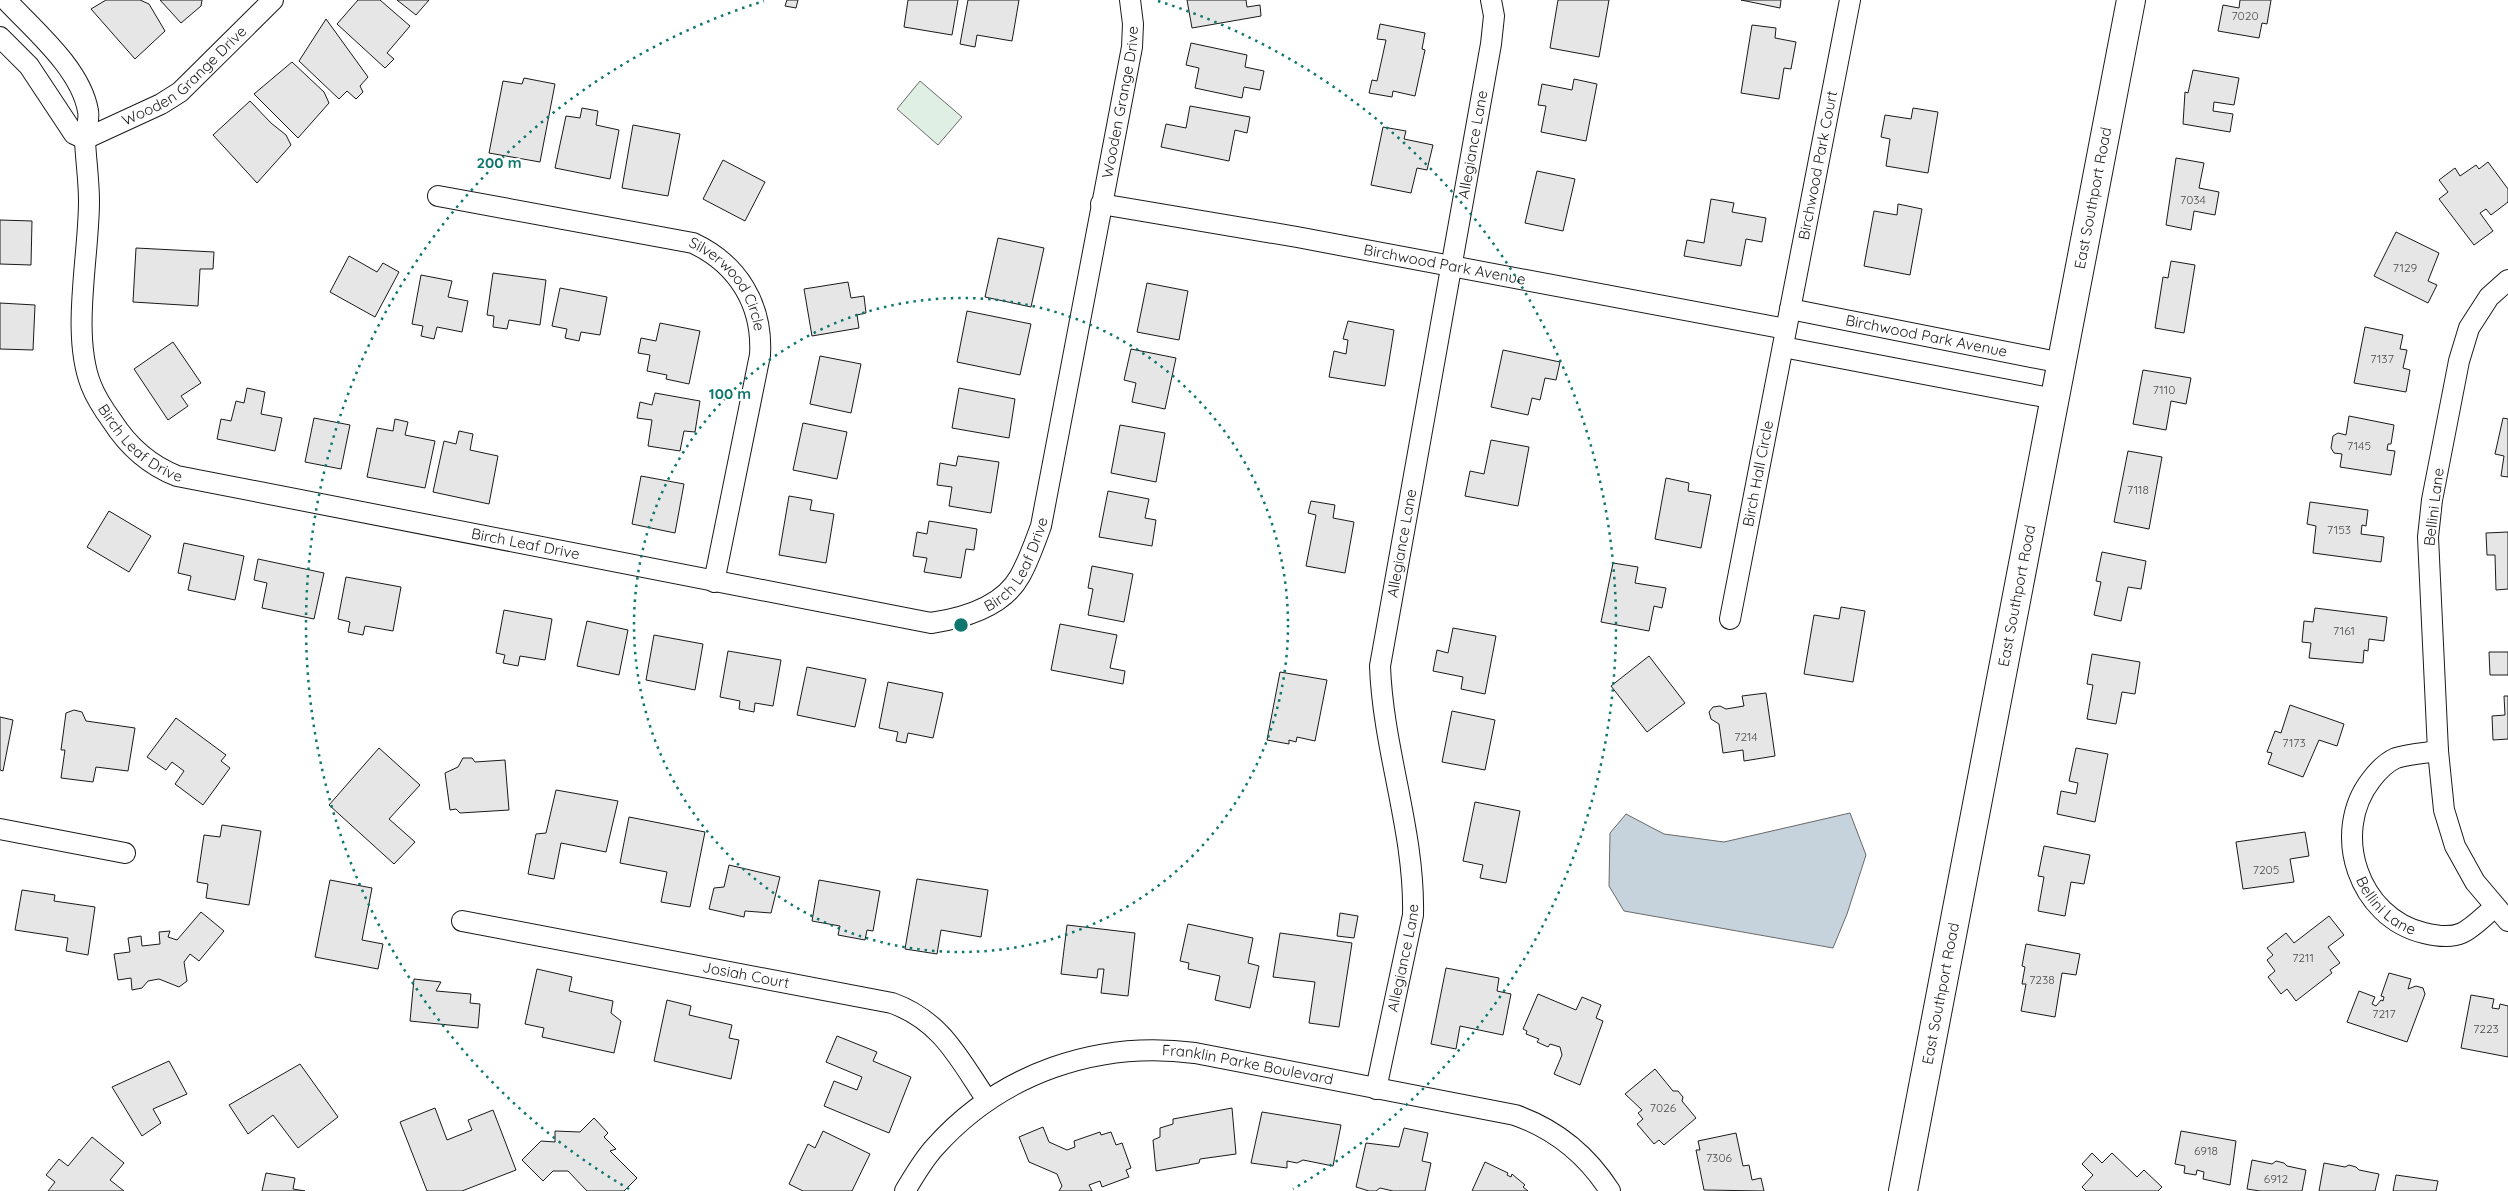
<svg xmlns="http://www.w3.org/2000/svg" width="2508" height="1191" font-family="Quicksand,sans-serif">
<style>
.green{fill:#e0efe3;stroke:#6a6a6a}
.water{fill:#c6d2dc;stroke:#6a6a6a}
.building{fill:#e6e6e6;stroke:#1a1a1a}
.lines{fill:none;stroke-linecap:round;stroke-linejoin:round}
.street-casing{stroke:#1a1a1a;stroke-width:22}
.secondary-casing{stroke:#1a1a1a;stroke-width:30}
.street{stroke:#fff;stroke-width:20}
.secondary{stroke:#fff;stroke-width:28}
.ring{fill:none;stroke:#0f766e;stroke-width:2.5;stroke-dasharray:2.5 5}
.labels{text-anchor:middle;stroke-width:4;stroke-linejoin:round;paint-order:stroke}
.number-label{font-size:12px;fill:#4d4d4d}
.street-label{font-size:15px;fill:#1a1a1a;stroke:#fff}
.centre{fill:#0f766e;stroke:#fff;stroke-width:2.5}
.ring-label{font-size:15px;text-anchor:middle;font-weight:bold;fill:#0f766e;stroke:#fff;stroke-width:4;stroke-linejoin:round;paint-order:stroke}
</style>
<rect width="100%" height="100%" fill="#fff"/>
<path class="green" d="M920,81l42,36 -24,28 -41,-36z"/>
<path class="water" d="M1850,813l16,42 -19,59 -14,34 -209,-37 -15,-25 1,-53 16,-19 38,20 60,8z"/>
<path class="building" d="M106,0h34l9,4 16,27 -30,28 -44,-50z
M160,0h42l-1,6 -20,17z
M358,0h22l30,26 -23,27 7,6 -9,9 -48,-44z
M397,0h32l-13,15z
M787,0h11l-2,8 -11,-2z
M908,0h50l-6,35 -48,-8z
M968,0h51l-7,41 -35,-6 -2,12 -15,-3z
M1187,0h59l1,7 13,-2 1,11 -69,12z
M1558,0h51l-10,57 -49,-9z
M1741,0h40l-1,8z
M2240,0h31l-4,24 -5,-1 -3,15 -41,-7 5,-26 16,3z
M326,19l42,58 -8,9 3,6 -7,7 -9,-8 -8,8 -40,-38z
M1380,24l45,9 -3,16 3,1 -10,46 -22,-5 -1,6 -23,-4 3,-13 5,1 9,-41 -9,-1z
M1752,25l24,3 -1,10 21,4 -5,27 -7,-1 -5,31 -38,-6z
M1191,43l56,12 -2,12 19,4 -4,19 -16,-3 -2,11 -47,-10 4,-20 -13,-3z
M292,62l32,30 5,11 -31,35 -44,-44z
M2193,70l46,8 -5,27 -20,-3 -1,9 20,3 -3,18 -47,-8 2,-32 3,1z
M524,78l31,6 -15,78 -51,-9 14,-72 19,3z
M1574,79l23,5 -11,57 -45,-9 5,-26 -8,-1 4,-21 30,6z
M250,101l21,22 15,12 5,10 -34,38 -44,-48z
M1190,106l60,11 -3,16 -12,-3 -6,31 -68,-14 5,-23 20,4z
M582,108l16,3 -2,14 23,5 -9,49 -55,-11 11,-52 14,2z
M1913,108l25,4 -10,61 -42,-7 4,-27 -9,-2 4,-22 26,4z
M633,125l47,9 -12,62 -46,-8z
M1383,127l23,4 -2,8 29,6 -6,25 -10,-2 -6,25 -40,-8z
M2176,158l28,5 -5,25 20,4 -4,23 -21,-4 -3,19 -25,-5z
M723,160l42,22 -20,39 -42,-22z
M2488,162l20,27v13l-17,13 -5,-6 -6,4 13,18 -19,14 -35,-46 9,-7 -9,-12 16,-12 5,8 16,-11 3,4z
M1537,171l38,8 -12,52 -38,-8z
M1711,199l23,4 -2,9 34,6 -4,24 -16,-3 -5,27 -57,-10 3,-16 17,3z
M1898,204l24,5 -12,66 -46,-9 10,-55 23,4z
M0,220l32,1 -1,44 -31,-1z
M2396,232l43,21 -11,28 9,4 -9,18 -54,-27z
M998,238l46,10 -13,59 -46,-10z
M136,248l78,4 -1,17h-13l-2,37 -65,-4z
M349,256l28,16 6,-9 16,9 -24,45 -45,-25z
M2171,261l24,4 -11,68 -29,-5 8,-51 5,1z
M493,273l53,7 -6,45 -31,-5 -2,9 -14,-2 1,-11 -7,-1z
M421,275l31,6 -4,16 20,4 -6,31 -25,-5 -3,12 -13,-3 2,-10 -11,-2z
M848,282l3,16 13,-2 2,17 -9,2 2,13 -47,8 -8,-47z
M1147,283l41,8 -9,49 -42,-8z
M560,288l47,9 -7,38 -19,-3 -2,9 -14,-3 2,-9 -15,-3z
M0,303l35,2 -2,45 -33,-1z
M967,311l64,13 -11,51 -63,-13z
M1348,321l46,9 -9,56 -56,-9 5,-26 12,3 2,-14 -5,-1z
M660,323l40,8 -11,53 -23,-5 1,-4 -20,-4 3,-16 -12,-2 3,-15 15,3z
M2365,327l38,8 -3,14 7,1 -4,18 7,2 -4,22 -52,-9z
M173,342l28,41 -20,13 7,10 -20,14 -34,-51z
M1131,349l45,9 -11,51 -33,-7 4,-19 -12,-3z
M1503,350l57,12 -4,18 -11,-2 -5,22 -8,-2 -4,17 -37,-8z
M820,356l41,8 -10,49 -41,-9z
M2143,370l48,8 -5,26 -15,-3 -5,29 -33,-6z
M247,388l18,4 -4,22 21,4 -7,33 -58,-12 4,-20 10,2 5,-20 8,2z
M959,388l56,11 -6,39 -57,-10z
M655,393l45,8 -5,31 -11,-1 -4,20 -32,-5 4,-26 -15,-2 3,-16 12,3z
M2349,416l45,9 -3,19h-3l-1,6 8,1 -4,24 -51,-8 2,-13 -8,-1 -3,-5 2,-12 5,-3 8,2z
M314,418l36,7 -9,44 -36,-7z
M2503,418l5,1v58l-7,-1 3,-20 -9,-2z
M395,419l13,3 -3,13 30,6 -10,47 -58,-11 10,-49 16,3z
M803,423l44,9 -10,47 -44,-9z
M1120,425l45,8 -9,49 -45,-9z
M459,431l14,3 -3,16 28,6 -9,48 -56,-12 11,-51 12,3z
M1491,440l38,7 -11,59 -53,-10 5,-25 14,3z
M2128,451l34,6 -13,72 -35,-7z
M958,456l41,6 -8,51 -42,-7 3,-19 -15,-2 3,-22 16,3z
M641,476l43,8 -9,49 -43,-9z
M1666,478l23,5 -1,8 23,4 -10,53 -46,-9z
M1108,491l41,8 -4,19 11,2 -4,26 -53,-9z
M789,496l23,4 -2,10 24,4 -8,49 -47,-8z
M1311,501l24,4 -2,13 21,4 -9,51 -39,-7 10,-51 -8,-2z
M2310,502l58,8 -2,16 -4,-1 -1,9 23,3 -3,25 -68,-9 3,-27 -9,-2z
M109,511l42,25 -22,36 -42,-25z
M929,521l48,8 -3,21 -8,-1 -5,29 -37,-6 3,-14 -14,-2 4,-24 10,2z
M2508,532v57l-12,1 -1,-35h-8l-1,-22z
M184,543l60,13 -9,44 -47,-10 3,-14 -13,-3z
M2102,552l44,9 -5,28 -13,-2 -7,34 -27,-6 7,-33 -5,-1z
M258,559l66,14 -10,46 -52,-11 5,-25 -13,-3z
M1613,563l25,4 -3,16 31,5 -4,20 -8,-2 -5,25 -48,-9z
M1092,566l41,8 -9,48 -36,-7 5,-26 -5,-1z
M346,577l55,10 -8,44 -28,-5 -2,9 -15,-3 2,-10 -12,-3z
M1841,607l24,4 -12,71 -49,-8 10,-59 25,4z
M2315,608l72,9 -3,24 -15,-2 -1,12 -4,-1 -1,13 -54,-5 2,-15 -9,-1 2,-21 9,1z
M504,610l48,9 -7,41 -25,-4 -2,10 -15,-3 2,-8 -9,-2z
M587,621l41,9 -9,45 -42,-9z
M1060,624l57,11 -7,33 15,3 -2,13 -72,-14z
M1453,628l43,8 -11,58 -24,-5 2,-12 -30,-6 4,-21 11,3z
M654,635l49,9 -8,46 -49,-10z
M728,651l53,9 -8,46 -18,-3 -1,9 -15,-3 1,-8 -20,-4z
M2489,652h19v23h-18z
M2092,654l48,8 -5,32 -13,-2 -6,32 -29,-5 6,-34 -6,-1z
M1649,656l36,47 -38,29 -36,-46z
M807,667l59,12 -11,48 -58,-12z
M1280,672l47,8 -12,61 -18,-4 -1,5 -7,-2v4l-22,-4z
M888,682l55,11 -10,45 -25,-5 -2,10 -10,-2 2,-9 -19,-4z
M1766,693l9,63 -31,5 -1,-11 -20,3 -4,-29 -8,-5 -2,-7 4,-5 7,-1 6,3 18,-3 -2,-10z
M2504,696h4v43l-15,1 -1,-24 13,-1z
M2290,705l54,19 -7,22 -18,-6 -16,37 -35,-13 4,-11 -5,-1 8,-21 6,2z
M74,710l8,2 4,9 49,7 -7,43 -32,-4 -3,15 -32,-4 4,-28h-4l5,-37z
M1452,711l43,9 -10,50 -43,-8z
M0,717l13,3 -10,51 -3,-1z
M176,718l50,37 -5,6 9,7 -27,37 -28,-21 9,-13 -12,-9 -6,8 -19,-13z
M379,748l41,37 -31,34 26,23 -21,22 -65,-59z
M2076,748l32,6 -13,68 -38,-8 4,-23 15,3 2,-11 -9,-2z
M463,758h9l3,4 30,-2 4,50 -49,3 -4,-4 -6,1 -5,-37 13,-6z
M556,790l62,11 -12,51 -45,-9 -7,36 -26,-5 8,-40 10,-1z
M1475,802l45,9 -14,72 -26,-5 3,-13 -20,-4z
M629,817l76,15 -15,75 -29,-5 6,-30 -47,-9z
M222,825l39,6 -12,74 -43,-7 2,-14 -11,-2 7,-47 16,2z
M2305,832l4,24 -19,3 4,23 -51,7 -7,-47z
M2044,846l46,9 -6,29 -13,-2 -6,34 -27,-5 6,-34 -6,-1z
M729,865l51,12 -9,36 -26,-2 -1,6 -35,-8 5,-21 10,-1z
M917,879l71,11 -7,47 -40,-7 -4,24 -32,-5z
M330,880l42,8 -10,52 21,4 -5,25 -63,-12z
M819,880l61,11 -7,40 -6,-1 -2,10 -27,-5 2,-9 -28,-5z
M22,890l33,5 -1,6 41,6 -7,48 -22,-4 2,-13 -53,-8z
M201,912l23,19 -25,30 -9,-7 -6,8 3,19 -8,6 -20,-8 -11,2 -6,7 -10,2 -1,-12 -13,2 -4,-26 16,-2 -2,-14 13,-2 1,10 18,-2 -1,-12 11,-1 -2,6 9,3z
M1340,913l18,3 -4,22 -17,-2z
M2329,916l15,19 -16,12 12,16 -10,7 2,3 -36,28 -9,-12 -6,5 -13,-17 7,-6 -8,-11 6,-5 -6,-7 19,-15 8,10z
M1188,924l65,14 -5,25 11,3 -9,42 -35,-8 5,-24 -32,-7 1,-6 -9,-2z
M1067,925l68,8 -7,63 -27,-3 3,-24h-6l-1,9 -36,-4z
M1280,933l72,10 -13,84 -30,-4 6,-41 -42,-5z
M2026,944l54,10 -4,21 -14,-2 -7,44 -34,-6 5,-27h-4l3,-17 -3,-1z
M1446,968l53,10 -2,13 14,3 -8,41 -43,-9 -4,23 -25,-5z
M537,969l35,8 -3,14 44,10 -2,12 10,8 -7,32 -72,-16 2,-9 -19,-4z
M2389,973l22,6 -3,10 8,-3 7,2 2,6 -18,48 -60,-20 12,-31 16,6 -3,7 4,2 5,-6 2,1 1,-4 -3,-1z
M414,979l27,3 -5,9 35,3 -1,9 10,1 -2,24 -68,-7z
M1538,994l38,16 6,-13 19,8 -5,13 7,3 -23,64 -26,-11 8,-19 -2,-8 -10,-3 -2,3 -11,-5 2,-3 -13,-5 1,-3 -4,-2z
M2471,995l23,4 -2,9 7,1 1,-5 8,2v51l-47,-9z
M667,1000l24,6 -2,9 43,10 -3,13 10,2 -8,39 -77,-18z
M837,1036l40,16 -4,9 38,16 -22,56 -65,-27 10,-25 23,9 5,-13 -36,-15z
M169,1061l18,33 -34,15 8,14 -19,13 -30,-49z
M300,1064l38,53 -40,31 -25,-33 -25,19 -19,-29z
M1655,1069l18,22h5l5,6 -1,4 14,17 -32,27 -5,-5 -5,4 -17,-20 6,-5 -5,-6 4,-3 -17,-16z
M435,1108l12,32 25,-10 -4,-10 25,-10 23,60 -54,21h-35l-27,-69z
M1232,1108l4,46 -36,5 -1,4 -43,8 -3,-31 7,-3v-9l13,-4v-5z
M1262,1112l79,13 -8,41 -30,-6 -6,3 -10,-2v7l-36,-5z
M594,1118l14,15 -4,4 12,12 -6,2 27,27 -13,13h-37l-19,-20h-15l-10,10 -21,-21 19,-19 14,1v-11l25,1z
M1043,1127l6,15 18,8 8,-3 -1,-6 26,-9 1,3 10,-3 5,13 6,-2 9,25 -5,2 3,7 -27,10 -2,-6 -11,4 3,6h-33l3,-5 -5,-12 -28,-12 -10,-25z
M1404,1128l24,5 -6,28 9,2 -6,28h-32l-13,-3 -4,3h-7l-13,-4 10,-44 33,4z
M823,1131l47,23 -18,37h-49l-14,-7 19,-40 7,4z
M2181,1131l55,10 -6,44 -27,-6 1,-7 -7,-2 -1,5 -12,-2 1,-7 -10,-2z
M1736,1133l7,33 6,-1 3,15 9,-2 3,13 -60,-1 -8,-40h4l-2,-9z
M92,1137l32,26 -14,17 14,11h-76l7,-9 -9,-7 13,-16 9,7z
M2092,1153l10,10 10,-10 25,24 7,-7 18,17 -4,4h-72l-4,-4 11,-12 -11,-11z
M2252,1160l20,4 4,-3 8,2 3,3 19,4 -4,21h-42l-13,-2z
M1485,1162l23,11 -1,2 4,2 1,-3 13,11 -2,2 5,4h-56z
M2324,1163l21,4 4,-2 7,2 3,3 20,4 -4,17h-56z
M266,1173l29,5 -2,11 12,2h-43z
M2396,1175l42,6 -2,10h-43z"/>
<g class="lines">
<defs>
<g id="street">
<path id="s1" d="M6,0c28,30 75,69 82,111 2,9 -3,20 -3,30 1,20 4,40 4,60 0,56 -18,133 2,184 5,13 13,25 21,36 16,25 37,44 65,55l754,147c33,-5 72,-16 89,-47 9,-16 15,-34 21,-50l91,-479 1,-23 -3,-24"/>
<path d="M0,37l29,29 45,68 11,5"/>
<path id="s2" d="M85,139l76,-35 19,-12 93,-92"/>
<path id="s3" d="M438,196l255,47c45,21 70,62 67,112l-46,227"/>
<path id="s4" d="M1101,204l196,33 489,92"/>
<path d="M2508,280l-19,17 -20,31 -10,33 -27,139 -4,37 10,214 6,59 11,36 20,36 33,39"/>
<path id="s5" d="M1790,309l272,54"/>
<path d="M1783,347l272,52"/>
<path id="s6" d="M1730,619l120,-619"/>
<path id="s7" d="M2438,751c-13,2 -29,3 -42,7 -9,4 -19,14 -25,22 -41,53 -12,138 53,153 12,3 27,5 38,0 11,-5 23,-18 33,-26"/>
<path d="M0,829l125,24"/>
<path id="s8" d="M462,921l430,82c50,18 67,56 95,97"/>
<path id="s9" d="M1376,1089l37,-174c2,-84 -30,-165 -33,-249l111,-622 3,-28 -3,-16"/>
<path id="s10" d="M905,1191c9,-15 18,-31 30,-44 66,-74 163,-107 260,-94l320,62c40,14 72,40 95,76"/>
</g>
<g id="secondary">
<path id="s11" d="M1903,1191l228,-1191"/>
</g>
</defs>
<use href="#street" class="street-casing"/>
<use href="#secondary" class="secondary-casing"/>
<use href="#street" class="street"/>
<use href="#secondary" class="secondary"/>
</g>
<g class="ring">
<circle cx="961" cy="625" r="327"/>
<path d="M629 1189A654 654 0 0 1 764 1M1158 1A654 654 0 0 1 1293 1189"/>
</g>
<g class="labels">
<g class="number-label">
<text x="2245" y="20">7020</text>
<text x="2193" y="204">7034</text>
<text x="2405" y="272">7129</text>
<text x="2382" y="363">7137</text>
<text x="2164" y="394">7110</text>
<text x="2359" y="450">7145</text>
<text x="2138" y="494">7118</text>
<text x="2339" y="534">7153</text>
<text x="2344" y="635">7161</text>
<text x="1746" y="741">7214</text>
<text x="2294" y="747">7173</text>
<text x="2266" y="874">7205</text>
<text x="2303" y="962">7211</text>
<text x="2042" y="984">7238</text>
<text x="2384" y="1018">7217</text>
<text x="2486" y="1033">7223</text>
<text x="1663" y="1112">7026</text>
<text x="2206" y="1155">6918</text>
<text x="1719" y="1162">7306</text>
<text x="2276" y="1183">6912</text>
</g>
<g class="street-label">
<text dy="5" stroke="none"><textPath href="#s2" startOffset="119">Wooden Grange Drive</textPath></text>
<text dy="5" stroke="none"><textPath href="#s1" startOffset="1902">Wooden Grange Drive</textPath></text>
<text dy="5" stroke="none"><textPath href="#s9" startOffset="959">Allegiance Lane</textPath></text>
<text dy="5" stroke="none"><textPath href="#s6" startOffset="462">Birchwood Park Court</textPath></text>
<text dy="5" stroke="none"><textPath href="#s11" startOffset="1011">East Southport Road</textPath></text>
<text dy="5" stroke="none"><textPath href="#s4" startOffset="349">Birchwood Park Avenue</textPath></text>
<text dy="5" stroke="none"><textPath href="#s3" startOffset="315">Silverwood Circle</textPath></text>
<text dy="5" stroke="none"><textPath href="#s5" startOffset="139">Birchwood Park Avenue</textPath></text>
<text dy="5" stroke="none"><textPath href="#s1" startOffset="494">Birch Leaf Drive</textPath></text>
<text dy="5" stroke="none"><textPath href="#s6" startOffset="148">Birch Hall Circle</textPath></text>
<text transform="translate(2434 507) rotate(-83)" y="5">Bellini Lane</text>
<text dy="5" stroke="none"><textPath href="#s9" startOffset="554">Allegiance Lane</textPath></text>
<text dy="5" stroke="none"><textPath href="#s1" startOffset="899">Birch Leaf Drive</textPath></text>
<text dy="5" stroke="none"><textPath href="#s1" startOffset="1424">Birch Leaf Drive</textPath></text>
<text dy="5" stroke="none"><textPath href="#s11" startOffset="606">East Southport Road</textPath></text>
<text dy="5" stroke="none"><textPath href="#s7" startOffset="218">Bellini Lane</textPath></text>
<text dy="5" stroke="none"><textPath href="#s9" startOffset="134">Allegiance Lane</textPath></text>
<text dy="5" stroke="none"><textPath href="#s8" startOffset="289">Josiah Court</textPath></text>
<text dy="5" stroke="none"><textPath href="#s11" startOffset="201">East Southport Road</textPath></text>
<text dy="5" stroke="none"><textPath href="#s10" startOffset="395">Franklin Parke Boulevard</textPath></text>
</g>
</g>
<circle cx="961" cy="625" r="8" class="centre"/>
<g class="ring-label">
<text x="499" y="168">200 m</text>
<text x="730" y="399">100 m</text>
</g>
</svg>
